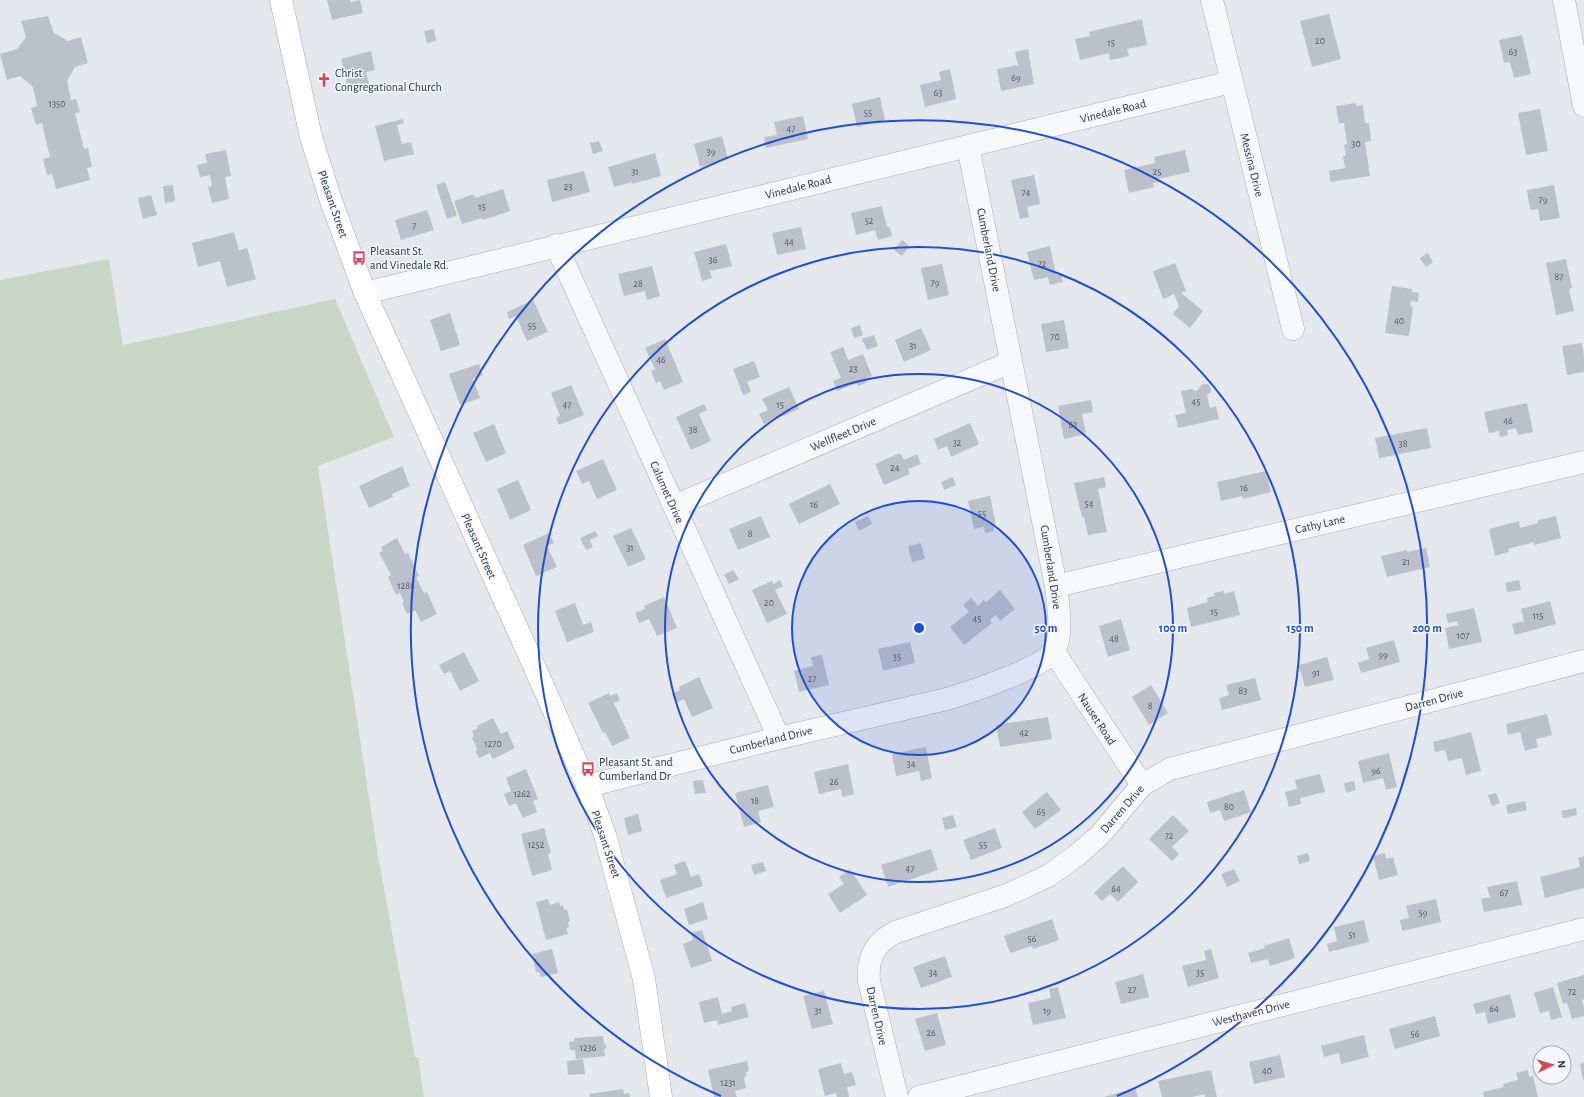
<svg xmlns="http://www.w3.org/2000/svg" width="1584" height="1097" font-family="'Alegreya Sans',sans-serif">
<style>
.green{fill:#c9d6c5}
.building{fill:#bbc0ca}
.lines{fill:none;stroke-linecap:round;stroke-linejoin:round}
.minor-casing{stroke:#a9aeb7;stroke-width:23}
.major-casing{stroke:#a3abb8;stroke-width:23}
.minor{stroke:#f7f8fa;stroke-width:22}
.major{stroke:#fff;stroke-width:22}
.ring{fill:none;stroke:#1d4ed8;stroke-width:2}
.labels{text-anchor:middle;stroke-width:3;stroke-linejoin:round;paint-order:stroke}
.number-label{font-size:10px;fill:#4f5766}
.poi-label{font-size:12px;fill:#2b3445;stroke:#f4f6f9;text-anchor:start}
.street-label{font-size:12px;fill:#2b3445;stroke:#f4f6f9}
.centre{fill:#1d4ed8;stroke:#f4f6f9;stroke-width:2}
.ring-label{font-size:12px;text-anchor:middle;font-weight:bold;fill:#1d4ed8;stroke:#f4f6f9;stroke-width:3;stroke-linejoin:round;paint-order:stroke}
</style>
<rect width="100%" height="100%" fill="#e4e7ec"/>
<path class="green" d="M109,259l14,86 212,-46 59,138 -76,29 60,390 37,201h3l6,40h-424v-817z"/>
<path class="building" d="M327,0h23l1,2 9,-2 3,13 -31,7z
M1329,14l12,45 -29,8 -12,-46z
M48,16l6,17 14,8 13,-4 7,26 -13,4 -8,14 4,19 5,-1 4,13 -5,1 9,36 4,-1 4,19 -5,1 3,12 -34,9 -4,-15 -5,1 -4,-16 7,-2 -8,-34 -6,2 -5,-17 6,-2 -4,-19 -13,-11 -13,4 -7,-26 17,-5 9,-12 -5,-16z
M1142,19l5,26 -20,4 2,7 -19,4 -1,-7 -29,7 -5,-21 15,-3 -1,-4z
M434,29l2,12 -9,2 -3,-12z
M1522,35l9,39 -17,4 -4,-16 -6,1 -5,-23z
M1028,49l6,35 -33,7 -4,-22 21,-4 -3,-13z
M371,51l4,19 -9,2 4,15 -21,5 -8,-33z
M950,69l6,30 -31,8 -5,-22 21,-5 -2,-8z
M880,97l5,23 -28,7 -5,-23z
M1356,103v3l7,-1 2,18h4l2,18 -6,1 5,34 -40,6 -1,-11 16,-3 -2,-12 3,-1 -2,-10 3,-1 -3,-21 -5,1 -3,-18z
M1540,109l8,42 -22,4 -8,-42z
M803,116l5,23 -42,9 -2,-11 13,-2 -3,-13z
M403,119l1,4 -7,2 5,19 9,-2 3,12 -30,7 -9,-35z
M722,136l6,23 -28,8 -6,-23z
M599,141l4,10 -10,3 -3,-11z
M226,150l5,26 -6,1 4,22 -17,4 -4,-16 4,-1 -2,-11 -10,2 -3,-12 10,-2 -2,-9z
M1185,150l5,22 -32,7 1,3 -6,1 1,4 -25,6 -5,-23 31,-7 -1,-6z
M655,153l6,23 -29,8v-2l-18,5 -6,-20z
M584,171l6,21 -38,10 -5,-22z
M1034,175l6,29 -13,3 2,10 -9,2 -9,-39z
M445,182l12,33 -10,4 -11,-34z
M173,185l2,16 -10,2 -2,-17z
M1554,185l6,33 -20,3 -2,-12 -8,1 -3,-20z
M503,189l7,22 -27,9 -1,-2 -20,6 -8,-23 20,-7 1,4z
M151,195l6,20 -14,4 -5,-21z
M882,206l5,21h3l2,9 -14,4 -3,-10 -19,5 -5,-22z
M427,210l7,20 -33,10 -6,-20z
M801,227l5,22 -29,6 -5,-22z
M234,232l5,18 8,-2 9,31 -29,8 -7,-26 -22,6 -6,-24z
M902,240l7,6 -7,10 -8,-6z
M726,244l6,22 -22,5 2,7 -10,3 -8,-29z
M1050,246l6,29 5,-1 2,8 -13,3 -2,-8 -14,3 -7,-28z
M1428,253l5,9 -7,5 -6,-9z
M1566,259l6,29 -3,1 5,22 -18,4 -10,-52z
M1175,263l11,28 -5,2 22,18 -13,17 -17,-14 6,-8 -5,-12 -11,5 -10,-28z
M942,264l7,31 -21,5 -7,-32z
M652,266l8,30 -13,4 -2,-9 -21,5 -6,-22z
M1392,286l20,3v3l7,1 -1,9 -7,-1 -1,5 3,1 -4,29 -24,-3z
M533,300l15,32 -21,9 -11,-25 -7,3 -2,-7z
M450,313l10,32 -19,6 -11,-31z
M1064,320l5,28 -23,4 -5,-28z
M860,325l3,10 -9,3 -3,-10z
M921,328l10,22 -27,12 -9,-22z
M874,335l4,11 -11,4 -5,-11z
M665,339l18,43 -19,8 -4,-9 -4,2 -5,-12 4,-2 -10,-21z
M1582,343l2,14v15l-17,3 -5,-29z
M843,347l5,13 15,-6 9,22 -8,3 2,4 -8,3 -1,-3 -20,8 -4,-10 8,-3 -11,-26z
M754,361l6,16 -13,5 4,10 -8,3 -10,-26z
M479,364l4,11 -10,4 7,19 -20,7 -11,-31z
M1205,384h3l3,5 -1,4 -3,2 3,13 6,-2 3,13 -41,9 -3,-13 11,-2 -5,-22 12,-2 1,2 4,-1 3,-5z
M571,385l13,30 -25,10 -3,-7 4,-2 -9,-23z
M789,387l10,22 -35,15 -5,-10 9,-4 -6,-11z
M1091,400l2,12 -11,2 4,20 -22,5 -6,-33z
M1527,403l6,29 -15,3 -2,-7 -9,2 1,5 -8,2 -1,-6 -10,2 -5,-21z
M704,404l3,6 -8,4 12,27 -20,9 -15,-33z
M970,423l9,21 -28,13 -4,-11 -9,4 -4,-11z
M494,424l12,29 -20,9 -13,-29z
M1427,428l4,20 -52,10 -4,-20z
M900,453l4,7 13,-6 4,10 -13,5 2,5 -26,11 -9,-21z
M603,459l14,31 -20,9 -8,-18 -7,3 -6,-13z
M402,466l8,20 -18,8 1,3 -24,11 -10,-22z
M1266,471l5,21 -28,7 -1,-3 -21,5 -4,-19z
M953,477l3,8 -12,5 -3,-8z
M1104,477l2,10 -8,2 9,43 -19,3 -4,-18h-2l-8,-34z
M518,480l13,30 -21,10 -13,-31z
M830,484l10,20 -41,20 -10,-20z
M990,496l6,30h-3l1,5 -9,2 -1,-6 -10,2 -6,-28z
M761,516l9,21 -32,13 -9,-21z
M868,516l4,8 -13,7 -4,-9z
M1556,516l5,22 -27,7v-3l-26,7 1,3 -14,4 -6,-27 30,-8 1,7 18,-5v-3z
M631,528l15,31 -18,8 -15,-31z
M595,531l3,5 -8,4 3,7 -7,3 -6,-12z
M549,533l5,10 -7,3 10,21 -21,9 -13,-31z
M397,538l8,16 3,-1 11,23 -3,1 8,16 3,-1 10,22 -16,8 -6,-12 -8,4 -5,-11 2,-1 -4,-9 -4,2 -8,-18 3,-2 -12,-22 4,-2 -2,-4z
M921,543l4,16 -13,3 -4,-16z
M1426,548l4,19 -43,10 -6,-21 26,-6v2z
M733,570l6,9 -10,5 -5,-9z
M780,580l3,6 -8,4 12,24 -20,9 -15,-33 20,-9 1,3z
M1519,580l2,10 -14,2 -2,-9z
M1000,590l15,19 -15,12 -4,-6 -6,5 2,3 -28,22 -14,-18 19,-15 -6,-7 8,-7 7,8 6,-6 2,2z
M1224,591v3l10,-3 6,24 -49,12 -4,-19 21,-6 -1,-4 8,-2 -1,-3z
M664,597l13,31 -20,8 -8,-17 -10,4 -4,-10 10,-4 -1,-3z
M1550,601l6,23 -41,11 -3,-11 12,-3 -3,-12z
M575,603l8,22 8,-3 3,10 -27,10 -12,-31z
M1474,608l8,34 -33,7 -4,-21 13,-3 -1,-4 -9,2 -2,-9z
M1121,619l9,31 -22,7 -9,-31z
M1394,640l6,22 -39,11 -3,-10 11,-4 -3,-11z
M910,642l5,21 -32,8 -5,-22z
M464,652l15,29 -19,10 -10,-20 -6,3 -5,-9z
M822,655l7,30 -30,7 -5,-21 19,-5 -2,-9z
M1327,657l7,23 -29,7 -6,-22z
M699,677l14,31 -21,9 -8,-18 -8,4 -4,-9 8,-4 -1,-3z
M1255,678l6,22 -39,10 -3,-12 10,-3 -3,-10z
M1151,685l17,28 -19,12 -17,-28z
M609,693l1,3 7,-3 3,7 -6,3 16,35 -18,8 -7,-14 -2,1 -15,-30z
M1547,714l5,21 -16,4 2,8 -13,4 -5,-19 -12,3 -2,-11z
M1048,717l4,22 -52,8 -4,-22z
M493,718l8,16 6,-3 8,17 -22,11 -3,-6 -11,5 -4,-7 3,-1 -6,-12 2,-2 -2,-5 6,-3 -1,-2z
M1471,732l10,39 -15,4 -4,-17 -14,3 -3,-11 -10,2 -2,-10z
M926,747l6,31 -11,3 -2,-10 -23,5 -4,-22z
M1389,753l8,34 -11,3 -3,-12 -20,5 -5,-22z
M848,764l6,30 -12,3 -1,-8 -22,5 -5,-22z
M526,769l12,30 -5,2 4,11 -14,6 -7,-15 -7,3 -5,-12 7,-3 -5,-13z
M1320,774l5,18 -25,6 1,6 -12,3 -4,-15 12,-3 -2,-9z
M703,780l3,13 -11,1 -2,-13z
M1354,781l2,9 -10,3 -2,-10z
M768,785l6,22 -16,4 3,11 -17,5 -9,-34z
M1244,790l7,22 -27,9 -4,-11 -10,3 -3,-11z
M1047,792l14,18 -26,19 -13,-17z
M1496,793l4,10 -8,3 -4,-11z
M1525,801l2,9 -19,4 -2,-9z
M1576,808l1,7 -14,3 -2,-7z
M638,814l4,17 -14,4 -4,-17z
M953,815l4,12 -12,3 -3,-12z
M1173,815l16,16 -17,16 7,7 -7,7 -23,-22z
M544,828l7,25 -3,1 4,16 -20,6 -11,-42z
M995,828l7,20 -31,12 -8,-20z
M931,849l7,21 -50,17 -7,-22z
M1308,853l2,8 -11,3 -2,-8z
M1385,853l1,6 7,-2 5,18 -19,5 -6,-24z
M1584,856v32l-39,10 -5,-21 40,-10 -2,-9z
M685,861l6,16 8,-3 4,12 -37,12 -6,-18 17,-6 -3,-9z
M763,862l3,9 -12,4 -3,-10z
M1123,866l15,16 -20,20 -8,-8 -8,7 -8,-8z
M850,869l17,26 -27,18 -12,-19 16,-10 -5,-7z
M1234,869l6,12 -13,6 -6,-13z
M1517,881l5,24 -38,7 -3,-13 9,-2 -3,-10z
M548,899l2,6 9,-3 1,4 3,-1 1,5 3,-1 3,12 -2,1 1,5 -3,1 2,6 -22,6 -10,-38z
M1436,899l5,23 -39,9 -2,-11 9,-2 -3,-12z
M703,902l5,17 -19,6 -5,-16z
M1052,919l7,21 -26,9 -1,-3 -22,7 -6,-17z
M1364,920l5,22 -40,10 -2,-8 10,-3 -3,-14z
M702,930l10,31 -21,7 -8,-24 10,-4 -2,-7z
M1289,938l6,20 -25,8 -2,-7 -17,4 -3,-10 17,-5 -1,-2z
M552,949l6,24 -17,4 -2,-5h-3l-4,-18z
M1211,949l8,29 -31,9 -6,-21 24,-6 -2,-9z
M945,956l7,21 -31,11 -8,-21z
M1143,974l6,23 -28,7 -6,-22z
M1584,975v24l-2,1 2,8v8l-12,3 -5,-16 -4,1 -6,-21z
M1058,987l8,31 -33,7 -5,-22 23,-5 -2,-9z
M1553,987l9,30 -11,3 -2,-9 -9,2 -6,-20z
M824,991l9,33 -21,5 -9,-33z
M1510,994l6,23 -28,7 -3,-12 -9,2 -3,-10z
M718,997l4,17 10,-3 -1,-4 14,-4 4,14 -31,8 -1,-5 -13,3 -5,-21z
M937,1013l9,32 -21,6 -10,-32z
M1435,1016l5,20 -45,13 -6,-20z
M1364,1035l5,22 -28,7 -2,-11 -15,4 -3,-11z
M603,1036l1,9 2,-1v5h-2l1,7 -29,3 -1,-9h-5l-1,-8 6,-1 -1,-3z
M1280,1055l5,22 -31,7 -5,-22z
M583,1059l2,15 -17,1 -1,-14z
M747,1061l2,10 -3,1 1,4 -3,1 2,11 -11,3 2,6h-23l-6,-27z
M841,1063l3,11 8,-2 4,13 -9,2 2,10h-12l-1,-4 -11,3 -7,-27z
M1584,1063v17h-1l-3,-16z
M1211,1070l6,27h-12v-3l-13,3h-30l-4,-16z
M1528,1070l1,7 4,-1 5,21h-54l-1,-5 21,-5 -1,-3 15,-4 -2,-7z
M1135,1088l3,9h-34z
M623,1089l1,5 5,-1 1,4h-40l-1,-3z"/>
<g class="lines">
<defs>
<path id="minor" d="M1212,0l81,329
M1564,0l20,106
M556,245l223,493
M365,293l866,-211
M674,506l337,-144
M1056,586l528,-124
M1054,652l88,133
M587,786l192,-48 168,-39c23,-7 93,-30 106,-47 11,-14 5,-49 3,-66l-88,-440
M897,1097l-28,-116c-2,-23 6,-39 27,-49l111,-37 41,-19 28,-20 24,-21 42,-50 28,-16 414,-108
M919,1097l665,-168"/>
<path id="major" d="M281,0l30,137 19,61 35,95 166,366 56,127 18,49 39,144 17,118"/>
</defs>
<use href="#minor" class="minor-casing"/>
<use href="#major" class="major-casing"/>
<use href="#minor" class="minor"/>
<use href="#major" class="major"/>
</g>
<circle cx="919" cy="628" r="127" fill="#1d4ed8" fill-opacity=".12"/>
<g class="ring">
<circle cx="919" cy="628" r="127"/>
<circle cx="919" cy="628" r="254"/>
<circle cx="919" cy="628" r="381"/>
<path d="M721 1096A508 508 0 1 1 1117 1096"/>
</g>
<defs>
<symbol id="church-bare" viewBox="-9 -9 18 18"><path d="M-1.2-6h2.4v3.5h3.3v2.4h-3.3V6h-2.4V-.1h-3.3v-2.4h3.3Z" fill="#d1495b" stroke="#f4f6f9" stroke-width="2.5" paint-order="stroke"/></symbol>
<symbol id="bus-bare" viewBox="-9 -9 18 18"><path d="M-5-6H5V4H4V6H2V4H-2V6H-4V4H-5ZM-3.5-4V0h7V-4ZM-3.5 1.2v1.5H-2V1.2ZM2 1.2v1.5H3.5V1.2Z" fill="#d1495b" stroke="#f4f6f9" stroke-width="2.5" paint-order="stroke"/></symbol>
</defs>
<g fill-rule="evenodd">
<use href="#church-bare" x="314" y="70" width="20" height="20"/>
<use href="#bus-bare" x="349" y="248" width="20" height="20"/>
<use href="#bus-bare" x="578" y="759" width="20" height="20"/>
</g>
<g class="labels">
<g class="number-label">
<text x="1320" y="44">20</text>
<text x="1111" y="46">15</text>
<text x="1513" y="55">63</text>
<text x="1016" y="81">69</text>
<text x="938" y="96">63</text>
<text x="57" y="107">1350</text>
<text x="868" y="116">55</text>
<text x="791" y="132">47</text>
<text x="1356" y="147">30</text>
<text x="711" y="155">39</text>
<text x="635" y="175">31</text>
<text x="1157" y="175">25</text>
<text x="568" y="190">23</text>
<text x="1026" y="196">74</text>
<text x="1543" y="203">79</text>
<text x="482" y="210">15</text>
<text x="869" y="224">52</text>
<text x="414" y="229">7</text>
<text x="789" y="245">44</text>
<text x="713" y="263">36</text>
<text x="1042" y="267">72</text>
<text x="1559" y="280">87</text>
<text x="935" y="286">79</text>
<text x="638" y="287">28</text>
<text x="1399" y="324">40</text>
<text x="532" y="329">55</text>
<text x="1055" y="340">70</text>
<text x="913" y="349">31</text>
<text x="661" y="363">46</text>
<text x="853" y="372">23</text>
<text x="1196" y="405">45</text>
<text x="567" y="408">47</text>
<text x="780" y="408">15</text>
<text x="1508" y="424">46</text>
<text x="1073" y="428">62</text>
<text x="693" y="433">38</text>
<text x="957" y="446">32</text>
<text x="1403" y="447">38</text>
<text x="895" y="471">24</text>
<text x="1244" y="491">16</text>
<text x="1089" y="507">54</text>
<text x="814" y="508">16</text>
<text x="982" y="517">55</text>
<text x="750" y="537">8</text>
<text x="630" y="551">31</text>
<text x="1406" y="565">21</text>
<text x="406" y="589">1288</text>
<text x="769" y="606">20</text>
<text x="1214" y="615">15</text>
<text x="1538" y="619">115</text>
<text x="977" y="622">45</text>
<text x="1463" y="639">107</text>
<text x="1114" y="642">48</text>
<text x="1383" y="658">99</text>
<text x="897" y="660">35</text>
<text x="1316" y="676">91</text>
<text x="812" y="682">27</text>
<text x="1243" y="694">83</text>
<text x="1150" y="709">8</text>
<text x="1024" y="736">42</text>
<text x="493" y="747">1270</text>
<text x="911" y="767">34</text>
<text x="1376" y="774">96</text>
<text x="834" y="785">26</text>
<text x="522" y="797">1262</text>
<text x="755" y="804">18</text>
<text x="1229" y="810">80</text>
<text x="1041" y="815">65</text>
<text x="1169" y="839">72</text>
<text x="536" y="848">1252</text>
<text x="983" y="848">55</text>
<text x="910" y="872">47</text>
<text x="1116" y="892">64</text>
<text x="1504" y="896">67</text>
<text x="1423" y="916">59</text>
<text x="1352" y="938">51</text>
<text x="1032" y="942">56</text>
<text x="933" y="976">34</text>
<text x="1200" y="976">35</text>
<text x="1132" y="993">27</text>
<text x="1572" y="995">72</text>
<text x="1494" y="1012">64</text>
<text x="818" y="1014">31</text>
<text x="1047" y="1014">19</text>
<text x="931" y="1036">26</text>
<text x="1415" y="1037">56</text>
<text x="588" y="1051">1236</text>
<text x="1267" y="1074">40</text>
<text x="728" y="1086">1231</text>
</g>
<g class="poi-label">
<text x="335" y="77">Christ<tspan x="335" dy="14">Congregational Church</tspan></text>
<text x="370" y="255">Pleasant St.<tspan x="370" dy="14">and Vinedale Rd.</tspan></text>
<text x="599" y="766">Pleasant St. and<tspan x="599" dy="14">Cumberland Dr</tspan></text>
</g>
<g class="street-label">
<text transform="translate(1113 111) rotate(-14)" y="4">Vinedale Road</text>
<text transform="translate(1252 165) rotate(76)" y="4">Messina Drive</text>
<text transform="translate(798 187) rotate(-14)" y="4">Vinedale Road</text>
<text transform="translate(333 204) rotate(71)" y="4">Pleasant Street</text>
<text transform="translate(989 250) rotate(79)" y="4">Cumberland Drive</text>
<text transform="translate(843 434) rotate(-23)" y="4">Wellfleet Drive</text>
<text transform="translate(667 492) rotate(66)" y="4">Calumet Drive</text>
<text transform="translate(1320 524) rotate(-13)" y="4">Cathy Lane</text>
<text transform="translate(479 546) rotate(66)" y="4">Pleasant Street</text>
<text transform="translate(1051 567) rotate(81)" y="4">Cumberland Drive</text>
<text transform="translate(1434 700) rotate(-15)" y="4">Darren Drive</text>
<text transform="translate(1097 719) rotate(57)" y="4">Nauset Road</text>
<text transform="translate(771 740) rotate(-14)" y="4">Cumberland Drive</text>
<text transform="translate(1122 809) rotate(-49)" y="4">Darren Drive</text>
<text transform="translate(606 844) rotate(72)" y="4">Pleasant Street</text>
<text transform="translate(1251 1013) rotate(-14)" y="4">Westhaven Drive</text>
<text transform="translate(877 1016) rotate(77)" y="4">Darren Drive</text>
</g>
</g>
<circle cx="919" cy="628" r="6" class="centre"/>
<g class="ring-label">
<text x="1046" y="632">50 m</text>
<text x="1173" y="632">100 m</text>
<text x="1300" y="632">150 m</text>
<text x="1427" y="632">200 m</text>
</g>
<g transform="translate(1552 1065) rotate(85)"><circle r="19" fill="#f4f6f9" stroke="#a4a8b1"/>
<path d="M0-3L7 15L0 10L-7 15Z" fill="#d1495b"/>
<text y="-6" font-size="11" font-weight="bold" text-anchor="middle" fill="#2b3445">N</text>
</g>
</svg>
